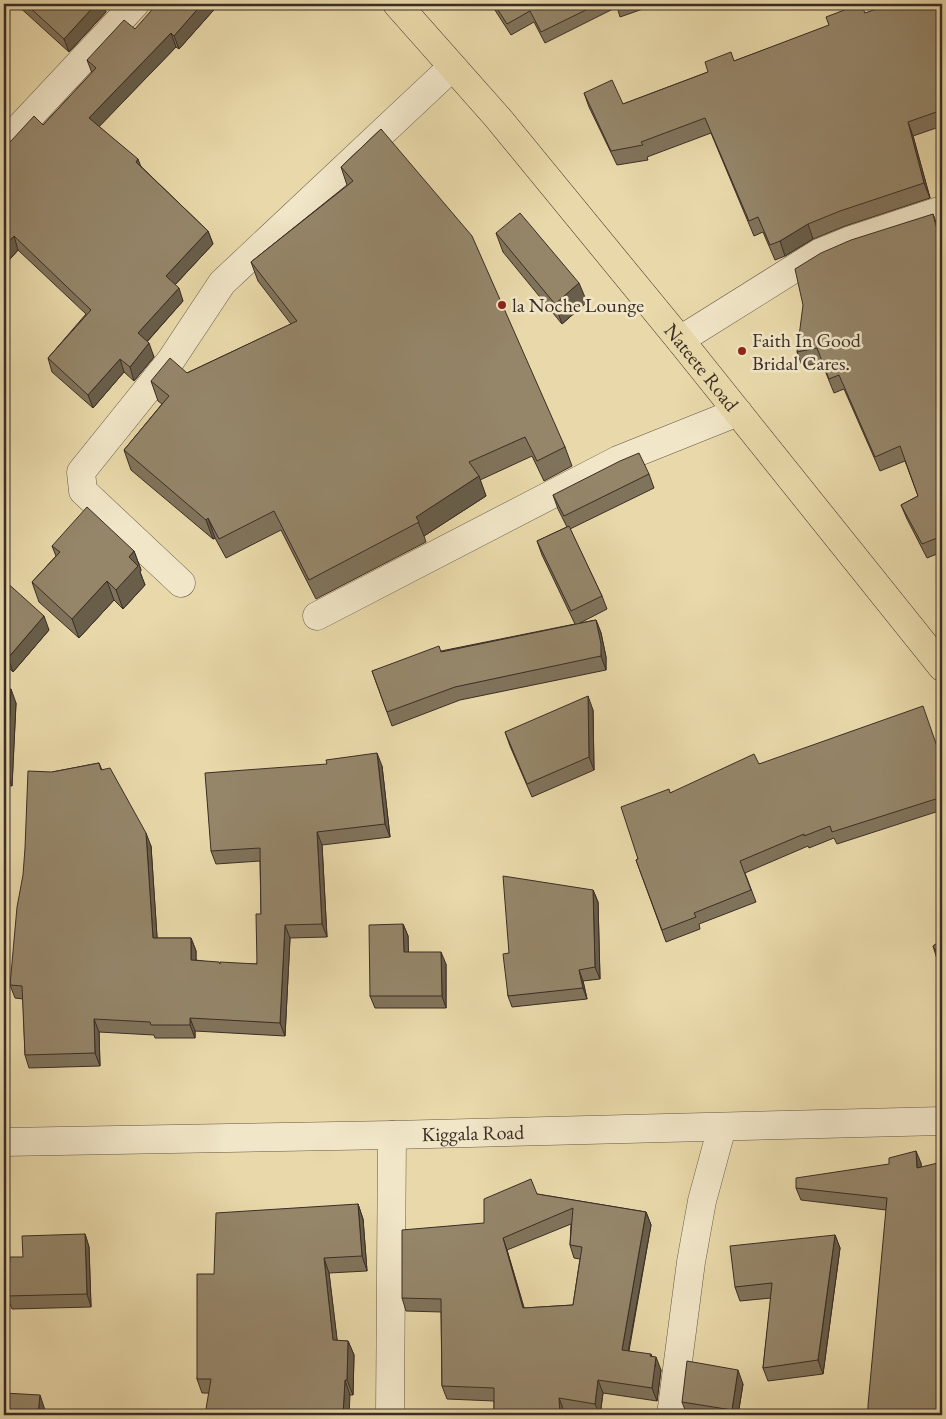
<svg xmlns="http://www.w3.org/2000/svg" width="946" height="1419" font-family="'EB Garamond',serif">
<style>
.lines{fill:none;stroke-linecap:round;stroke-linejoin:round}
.minor-casing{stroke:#665846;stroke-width:29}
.major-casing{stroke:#3a2d25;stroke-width:29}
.minor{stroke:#f1e6c8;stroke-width:28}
.major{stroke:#e9d9aa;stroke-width:28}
.wall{fill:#80735b;stroke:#3a2d25;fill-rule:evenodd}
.shaded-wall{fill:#685e4a;stroke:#3a2d25}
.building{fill:#95866a;stroke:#3a2d25;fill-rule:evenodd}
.poi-dot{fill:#8f2418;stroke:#f1e6c8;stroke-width:2}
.labels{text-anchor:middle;stroke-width:5;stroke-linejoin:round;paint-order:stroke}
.poi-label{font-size:20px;fill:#3a2d25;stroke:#f1e6c8;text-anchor:start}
.street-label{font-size:20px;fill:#3a2d25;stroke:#f1e6c8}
</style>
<rect width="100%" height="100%" fill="#e9d9aa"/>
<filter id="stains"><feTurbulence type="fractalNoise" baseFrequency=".004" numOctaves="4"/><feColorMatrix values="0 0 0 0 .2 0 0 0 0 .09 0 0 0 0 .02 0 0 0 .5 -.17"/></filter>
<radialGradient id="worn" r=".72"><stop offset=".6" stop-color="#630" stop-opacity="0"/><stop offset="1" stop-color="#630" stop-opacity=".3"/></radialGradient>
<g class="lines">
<defs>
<g id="minor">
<path d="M4,144l131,-140"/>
<path d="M680,340l139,-87 32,-13 91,-30"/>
<path d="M181,583l-98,-92 -2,-19 90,-112 51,-77 230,-216"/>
<path d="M317,616l301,-156 120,-48"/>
<path id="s1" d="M4,1142l388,-7 550,-14"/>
<path d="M390,1415l2,-280"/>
<path d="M671,1415l20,-153 11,-61 20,-74"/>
</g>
<g id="major">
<path id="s2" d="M397,4l101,114 182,222 262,327"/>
</g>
</defs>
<use href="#minor" class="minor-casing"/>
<use href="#major" class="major-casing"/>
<use href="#minor" class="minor"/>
<use href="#major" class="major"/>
</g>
<path class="wall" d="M16,4h87l3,8 -37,40z
M219,4l-40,45 -3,-2 -77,79 109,105 5,13 -38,41 8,16 -36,41 7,15 -20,24 -10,-9 -31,36 -41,-36 -4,-14 38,-44 -68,-64 -14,16v-121l39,-20 49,-52 -5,-13 48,-31z
M491,4h166l-37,13 -3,-10 -72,36 -11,-21 -23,13z
M865,13h77v113l-29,10 17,62 -85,28 -32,13 -28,17 -10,4 -12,-28 -9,4 -43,-103 -64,24 1,3 -31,5 -28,-58 -5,-14 39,11 85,-32 26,-11z
M381,129l184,318 7,19 -28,15 -12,-25 -52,24 6,16 -62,40 2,6 -110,57 -35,-69 -55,28 -11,-20 -2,1 -82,-69 -7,-20 38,-46 -4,-3 -7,-20 36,-8 104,-49 -33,-43 -7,-19 96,-77 -6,-18z
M938,228l3,13 1,-1v312l-15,6 -20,-39 -6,-14 17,-9 -13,-35 -25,10 -36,-82 -10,4 -12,-30 -20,3 -5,-14z
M496,233l91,69 -25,22 -59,-72z
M649,474l5,14 -84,41 32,67 5,13 -27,14 16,-3 5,13 5,24v13l-146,30 -68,26 -20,-55 69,-20 134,-27 -33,-69 -5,-14 30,-14 -9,-18 -5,-14z
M52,546l82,5 7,19 -1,2 5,13 -22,24 -9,-9 -35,38 -40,-36 -7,-20 24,-26z
M4,580l45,50 -36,42 -9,-9z
M4,689l12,14 -4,83 -8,-1z
M593,710l1,60 -62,27 -22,-51 -5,-14z
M942,761v49l-105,34 -3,-6 -25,10 -1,-2 -63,27 11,29 -57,22 1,5 -34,13 -30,-82 2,-1 32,-66 89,-29z
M99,763l3,7 49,76 6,92h34l5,13v9l24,4h37l4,-50 -1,-53 -44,3 -5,-13 171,-85 8,71 -68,8 5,92 -37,1 -5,98 -90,-5v7h-40l-1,-3 -55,-3 1,34 -71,2 -4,-13 -2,-56 -8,-1 -5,-13 42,-213z
M593,890l5,12 2,77 -17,2 4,18 -75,8 -4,-11 1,-43z
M403,924l5,12v16l38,12v44h-71l-5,-12z
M942,940v27l-5,-8 -4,-13z
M921,1163v4l-35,43 -85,-10 -5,-12z
M537,1194l109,18 5,13 -22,126 22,5 10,14 -4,31 -54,-8 -3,22h-9l-27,-4v4h-70v-14l-47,-2 -5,-13 -1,-74 -35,-1 -4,-13 82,-75zM571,1224l-1,21 4,13 6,1 -7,46 -49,3 -17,-58z
M358,1204l5,15 4,52 -38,2 8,68h11l6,14 -1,40 -151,-2 -5,-14 17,-105z
M85,1234l4,13 2,60 -79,2 -5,-13 16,-39z
M835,1235l5,13 -17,126 -55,7 -5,-13 8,-70 -31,3 -5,-14z
M743,1384l-5,31h-51l-5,-13z"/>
<path class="shaded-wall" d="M96,4h7l3,8 -37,40 -5,-13z
M202,4h17l-40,45 -5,-13z
M171,33l5,14 -82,85 -5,-14z
M908,122l5,14 17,62 -6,-15z
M138,159l5,13 -7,-10z
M933,214l5,14 4,16 -2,-3z
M808,224l5,15 -28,17 -5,-15z
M208,231l5,13 -42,45 -5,-13z
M14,236l4,14 -14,16v-19z
M579,283l8,19 -25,22 -7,-20z
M179,288l4,13 -41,46 -4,-14z
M149,343l5,14 -20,24 -4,-14z
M120,359l4,13 -31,36 -5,-13z
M479,476l7,20 -62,40 -8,-19z
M208,518l7,20 -2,1 -7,-19z
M134,551l7,19 -1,2 5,13 -22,24 -7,-19 13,-33z
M107,581l7,19 -35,38 -7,-19z
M44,616l5,14 -36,42 -5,-14z
M596,620l5,13 5,24v13l-5,-14z
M11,689l5,14 -4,83 -5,-14z
M588,696l5,14 1,60 -5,-13z
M377,753l5,13 8,71 -5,-13z
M317,832l5,13 5,92 -5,-13z
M146,833l5,13 7,105 -5,-13z
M593,890l5,12 2,77 -5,-12z
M403,924l5,12 1,29 -5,-13z
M285,925l5,13 -5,98 -5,-13z
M191,938l5,13v22l-5,-13z
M441,952l5,12v44l-4,-12z
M579,970l4,11 4,18 -4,-11z
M190,1018l5,13v7l-5,-13z
M94,1019l5,13 1,34 -5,-13z
M916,1151l5,12 1,18 -5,-13z
M358,1204l5,15 4,52 -5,-15z
M646,1212l5,13 -25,138 -4,-13z
M85,1234l4,13 2,60 -4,-13z
M835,1235l5,13 -17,126 -5,-14z
M503,1238l4,12 21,71 -5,-13z
M324,1258l5,15 10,82 -6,-15z
M348,1341l6,14 -1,40 -6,-15z
M651,1354l4,13 1,-10 5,13 -4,31 -5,-13z
M738,1370l5,14 -5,31h-4l-2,-5z
M345,1380l5,15 -1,20h-6z
M598,1380l5,13 -3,22 -5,-11z
M40,1395l6,18v2h-8z
M559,1398l5,13v4h-4z"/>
<path class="building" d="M26,4h70l-32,35z
M157,4h45l-28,32 -3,-3 -82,85 49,41 -2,3 72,69 -42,45 13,12 -41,45 11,10 -19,24 -10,-8 -32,36 -40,-37 43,-48 -77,-74 -10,11v-102l7,-4 23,-25 9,9 53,-57 -9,-8 37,-40 11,9z
M494,4h104l-57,28 -11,-21 -23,13z
M615,4h8l-7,2z
M860,4h1l4,9 26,-9h48l3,10v96l-34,12 16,61 -84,28 -32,13 -28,17 -10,4 -12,-28 -9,4 -44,-103 -64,24 2,3 -32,6 -27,-58 28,-13 11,24 85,-32 -3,-10 26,-10 3,9 95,-36 -3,-8z
M381,129l91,107 93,211 -28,14 -12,-24 -56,25 10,14 -63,41 3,5 -110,58 -35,-69 -55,28 -11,-21 -2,2 -82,-70 45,-54 -18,-15 19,-23 17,15 110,-52 -46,-59 102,-81 -12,-14z
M520,213l59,70 -24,21 -59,-71z
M933,214l7,27 2,-1v296l-20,8 -21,-39 17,-9 -18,-50 -25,11 -36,-82 -10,4 -12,-31 -20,4 6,-47 -8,-36 26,-16 30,-13z
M639,453l10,21 -85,42 -11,-21 67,-34z
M87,507l47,44 -5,6 9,9 -22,24 -9,-9 -35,38 -40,-37 28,-30 -8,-6z
M569,526l33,70 -31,15 -34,-70z
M4,580l40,36 -36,42 -4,-4z
M596,620l5,24v12l-146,31 -68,25 -15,-41 67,-25 2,6z
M4,689h7l-4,83h-3z
M588,696l1,61 -62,27 -22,-52z
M923,706l19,55v36l-110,35 -2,-6 -26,10v-2l-64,27 11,29 -57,23 2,4 -34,13 -26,-70 2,-1 -17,-52 48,-18 1,4 84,-39 5,10z
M377,753l8,71 -68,8 5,92 -37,1 -5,98 -90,-5v7h-39l-1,-3 -56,-3 1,34 -70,2 -3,-69 -12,-1 7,-78 6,-32 2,-27 3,-77 24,1 47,-9 2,7 9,-2 36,65 7,105h38v22l28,2 1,2v-2l37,2 -1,-50h5l-1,-66 -49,3 -6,-78 122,-9 -1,-4z
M503,876l90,14 2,77 -16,3 4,18 -75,8 -5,-42 6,-1z
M403,924l1,28h37l1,44h-72l-1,-71z
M942,940v21l-9,-15z
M916,1151l1,17 25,-6v253h-74v-10l19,-207 -91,-10v-10l93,-14v-6z
M531,1179l6,15 109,18 -24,138 29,4 -1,2 6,1 -4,31 -54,-8 -3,24 -36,-6 1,17h-66v-27l-52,-2 -1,-87 -39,-1v-68l82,-7v-24zM573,1208l-3,37 12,2 -9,58 -50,3 -20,-70z
M358,1204l4,52 -38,2 9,82 15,1 -1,39h-2l-2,35h-138l6,-36h-14v-105h17l2,-61z
M85,1234l2,60 -80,2 3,-39h13l-1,-21z
M835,1235l-17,125 -55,8 9,-85 -37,4 -5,-41z
M687,1361l51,9 -6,40 -50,-8z
M4,1393l36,2 -2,20h-34z"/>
<g class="poi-dot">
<circle cx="502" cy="305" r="5"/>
<circle cx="742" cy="351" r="5"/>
</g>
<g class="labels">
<g class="poi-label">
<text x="512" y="312">la Noche Lounge</text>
<text x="752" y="347">Faith In Good<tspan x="752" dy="23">Bridal Cares.</tspan></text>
</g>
<g class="street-label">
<text dy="7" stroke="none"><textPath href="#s2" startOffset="474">Nateete Road</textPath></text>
<text dy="7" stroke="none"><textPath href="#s1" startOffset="469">Kiggala Road</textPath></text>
</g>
</g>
<rect width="946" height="1419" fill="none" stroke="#e9d9aa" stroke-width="20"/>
<rect x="5" y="5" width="936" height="1409" fill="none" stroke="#3a2d25" stroke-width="2.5"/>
<rect x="10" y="10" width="926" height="1399" fill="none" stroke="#3a2d25"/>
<rect width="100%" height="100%" filter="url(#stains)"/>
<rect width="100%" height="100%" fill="url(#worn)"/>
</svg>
